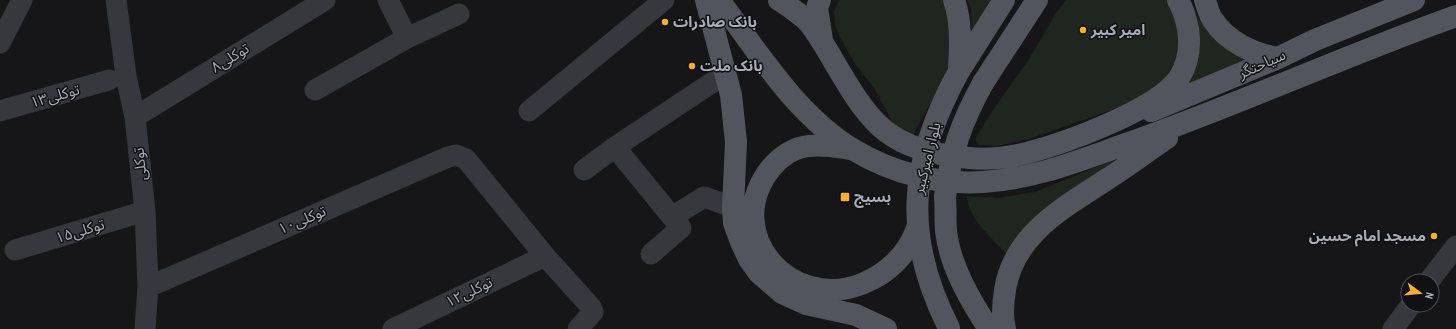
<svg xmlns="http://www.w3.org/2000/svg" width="1456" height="329" font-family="'PT Sans Narrow','Noto Sans Arabic',sans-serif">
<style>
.green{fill:#1e261f}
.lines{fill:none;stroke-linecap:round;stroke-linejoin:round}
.minor{stroke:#37383d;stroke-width:21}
.major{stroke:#53555c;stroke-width:22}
.major-bridge{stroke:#53555c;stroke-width:22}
.poi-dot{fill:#f2b134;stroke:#111113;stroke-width:1.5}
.labels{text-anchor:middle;stroke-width:3;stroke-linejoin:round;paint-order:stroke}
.poi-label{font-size:15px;font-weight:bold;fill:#a8adb8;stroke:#111113;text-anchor:start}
.street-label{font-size:15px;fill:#a8adb8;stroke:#111113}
</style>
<rect width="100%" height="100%" fill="#161618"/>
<path class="green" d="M839,0h106l8,51 -8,26 -32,58 -18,-8 -21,-39 -19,-24 -14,-25 -6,-14 -1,-14z
M967,0h29l-24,37 -1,-29z
M1066,0h101l15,29 -7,33 -11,19 -12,12 -29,13 -94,33 -32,7 -18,-1 -4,-6 18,-29 36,-51 27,-46z
M1197,18l23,21 30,21 -70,32c12,-28 24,-43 17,-74z
M1133,152l-126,102c-15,-16 -39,-35 -40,-58l31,2 37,-6z"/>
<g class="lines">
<path class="minor" d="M116,0l10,76 9,41 10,94 3,76 -3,42
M388,0l19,38
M0,43l22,-43
M315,90l92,-52 52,-24
M0,111l109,-31
M529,111l135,-111
M135,117l190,-117
M615,147l66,81 -30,26
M584,170l31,-23 110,-73
M672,217l32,-20 29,10
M15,250l130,-39
M1429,281l27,-35
M148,287l300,-130 8,-2 10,4 79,97 46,51 2,5 -15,17
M393,329l152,-73
M1393,329l18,-24"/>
<path class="major" d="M706,0l25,95 5,47 -3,65 1,16 7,19 8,17 10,14 23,20 24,11 50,11 30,14
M719,0c39,52 77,115 135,150 38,23 85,35 129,32 52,-3 97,-22 146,-39 111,-39 217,-88 327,-127
M779,0c11,7 23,15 31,24 26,34 47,91 84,113 21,13 51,19 76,21 17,2 40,-1 57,-5 38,-10 130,-43 152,-75 15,-24 12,-54 -1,-78
M820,0l-3,8 5,32
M954,0c8,22 6,48 5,71
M1205,0c2,6 4,15 8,20 14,22 41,34 65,38
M959,71l45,-71
M983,83l54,-83
M1151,111l127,-53 37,-18 99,-40
M851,149c-14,-2 -28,-5 -42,-3 -15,1 -29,11 -38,22 -52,65 20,146 93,115 24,-10 44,-29 53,-55
M945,197c1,11 0,23 1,34 4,35 24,69 43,98
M1005,329c-3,-12 -2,-27 0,-39 9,-57 60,-83 104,-112 20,-13 39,-27 58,-40"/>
<path class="major-bridge" d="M945,197c6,-45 16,-74 38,-114
M949,328c-47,-93 -40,-166 10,-257"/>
</g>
<g class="poi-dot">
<circle cx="665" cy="22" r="4"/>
<circle cx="1083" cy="30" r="4"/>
<circle cx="692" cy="66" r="4"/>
<rect x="840" y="192" width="10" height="10" rx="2"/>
<circle cx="1434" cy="236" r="4"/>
</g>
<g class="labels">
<g class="poi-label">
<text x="673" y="27">بانک صادرات</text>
<text x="1091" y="35">امیر کبیر</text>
<text x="700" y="71">بانک ملت</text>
<text x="854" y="202">بسیج</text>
<text x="1426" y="241" text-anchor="end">مسجد امام حسین</text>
</g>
<g class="street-label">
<text transform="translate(230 58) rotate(-32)" y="5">توکلی۸</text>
<text transform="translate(1262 64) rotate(-24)" y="5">سیاحتگر</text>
<text transform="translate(55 96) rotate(-16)" y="5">توکلی۱۳</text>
<text transform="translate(927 158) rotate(-76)" y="5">بلوار امیرکبیر</text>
<text transform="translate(140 164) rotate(-96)" y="5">توکلی</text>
<text transform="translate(302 220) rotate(-23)" y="5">۱۰توکلی</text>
<text transform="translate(80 231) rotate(-17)" y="5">توکلی۱۵</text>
<text transform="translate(469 292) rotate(-26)" y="5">توکلی۱۲</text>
</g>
</g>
<g transform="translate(1420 293) rotate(106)"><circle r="19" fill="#111113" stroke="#4d4f55"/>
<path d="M0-3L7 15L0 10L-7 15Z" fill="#f2b134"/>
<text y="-6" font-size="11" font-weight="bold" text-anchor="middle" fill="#a8adb8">N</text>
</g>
</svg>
